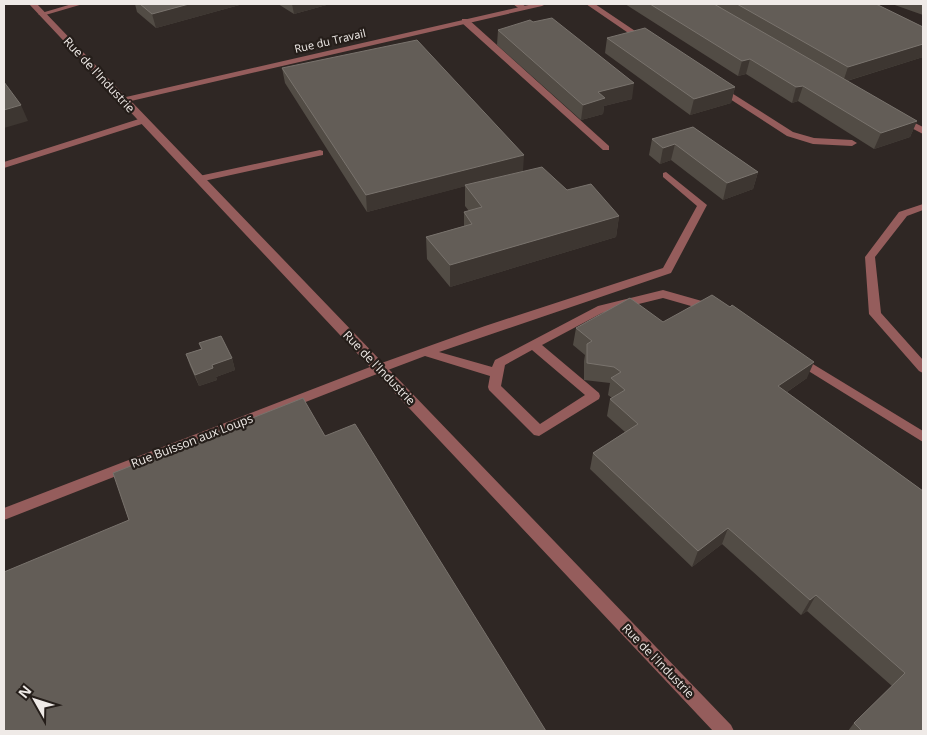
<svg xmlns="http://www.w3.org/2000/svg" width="927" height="735" font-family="'Open Sans',sans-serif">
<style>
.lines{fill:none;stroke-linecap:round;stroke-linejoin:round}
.lane{fill:#955d5c;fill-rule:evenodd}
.street{fill:#955d5c;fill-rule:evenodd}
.wall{fill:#524c45}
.shaded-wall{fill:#3d3631}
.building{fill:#635d57;stroke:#79736d}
.labels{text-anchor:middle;stroke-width:4.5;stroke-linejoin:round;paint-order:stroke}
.far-street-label{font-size:11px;fill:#efeae7;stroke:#251e1a}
.street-label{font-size:12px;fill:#efeae7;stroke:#251e1a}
</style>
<rect width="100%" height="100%" fill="#2f2724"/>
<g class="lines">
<path class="lane" d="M72,4h11l-41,12 -4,-2z
M513,4h9l6,4 -7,2z
M586,4h9l55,37 -7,2z
M462,19h6l141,127v4h-6l-141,-127z
M719,85l74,47 21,6 38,2 5,3 -5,3 -39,-2 -26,-8 -71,-46v-4z
M899,115l24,12v7l-27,-14v-4z
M142,118l5,3 -2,2 -141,45v-6z
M320,150l3,1v4l-124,27 -5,-3 5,-3z
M666,172l41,33 -36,68 -232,79 53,15 3,-7 103,-54 65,-16 53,15 2,3 -6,4 -49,-14 -61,15 -60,32 57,48 1,3 -1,3 -60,37 -5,-1 -45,-45 -1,-3 2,-11 -65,-20 -45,17 -4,-2 -2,-3 2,-3 109,-39 178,-58 34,-62 -34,-29v-4zM532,350l53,45 -45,29 -39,-38 4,-21z
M923,204v6l-16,6 -32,41 6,56 42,47v13l-4,-2 -50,-57 -4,-57 34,-45z
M798,355l125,76v11l-129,-80 -2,-3 2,-3z"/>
<path class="street" d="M29,4h8l89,93 407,-93h13l-4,2 -411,95 600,624 3,6h-21l-336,-357 -373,146v-12l366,-141z"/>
</g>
<path class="wall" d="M135,4h108l-87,24 -19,-16z
M278,4h52l-36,10z
M625,4h251l47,23v30l-76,24 70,40 -7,16 -36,12 -76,-48 -6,2 -46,-29 -8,2z
M892,4h31v11z
M498,30l134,69 -28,7 -1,8 -22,6 -84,-75z
M607,38l128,49 -4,16 -41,12 -85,-62z
M282,68l241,103 -24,6 68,13 52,26 -3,21 -166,50 -23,-28 -1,-22 38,-11v-14l5,-1 -4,-5v-20l-98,26 -82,-129z
M693,127l65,45 -5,17 -30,11 -52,-40 -11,4 -11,-9 3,-16z
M663,322l144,56 -20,14 136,99v240h-75l6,-8 38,-37 -85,-75 -6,4 -79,-71 -30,23 -102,-98 3,-16 32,-21 -18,-16 3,-17 2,-1 -4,-3 2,-12 -26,-3v-19l1,-6 -12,-10 3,-17z
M199,343l33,15 3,12 -19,7 1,3 -18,6 -9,-20 -4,-12 15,-5z"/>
<path class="shaded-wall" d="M189,4h54l-87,24 -4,-14z
M292,4h38l-36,10z
M923,44v13l-80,25 5,-15z
M750,59l-4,15 -8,2 4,-15z
M634,83l-2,16 -28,7 -1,8 -22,6 2,-15 15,-13z
M803,86l-5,15 -6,2 4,-16z
M735,87l-4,16 -41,12 4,-16z
M21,105l7,16 -24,7v-18z
M917,121l-7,16 -36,12 7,-16z
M675,144l-4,16 -11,4 3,-16z
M524,155l-1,16 -156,41 -1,-17z
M758,172l-5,17 -30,11 4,-17z
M619,216l-3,21 -166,50v-22z
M232,358l3,12 -19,7 1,3 -18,6 -4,-11 17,-10z
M814,362l-7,16 -35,24 6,-16z
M728,528l-6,16 -30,23 6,-16z
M816,595l-9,16 -6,4 9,-15z"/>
<path class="building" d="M140,4h49l-37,10z
M650,4h64l203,117 -36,12 -78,-47 -7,1 -46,-28 -8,2z
M737,4h139l47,23v17l-75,23z
M552,18l82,65 -36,9 7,6 -22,7 -85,-75 32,-10 3,2z
M645,28l90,59 -41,12 -87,-61z
M417,40l107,115 -158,40 -84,-127z
M4,82l17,23 -17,5z
M693,127l65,45 -31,11 -52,-39 -12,4 -11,-9z
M542,167l25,23 24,-6 28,32 -169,49 -24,-28 46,-13 -8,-12 18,-5 -17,-22z
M712,295l18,12 2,-2 82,57 -36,24 145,105v240h-61l-8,-8 51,-50 -89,-78 -6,5 -82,-72 -30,23 -105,-98 45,-29 -28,-25 15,-9 -14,-12 10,-6 -7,-5 -27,-4v-19l5,-3 -16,-13 54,-30 33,24z
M221,336l11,22 -20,7 1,3 -18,7 -9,-21 16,-5 -3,-6z
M303,398l22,38 30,-12 191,307h-542v-159l125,-52 -16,-47z"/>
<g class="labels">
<g class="far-street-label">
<text transform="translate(330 41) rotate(-13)" y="4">Rue du Travail</text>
</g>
<g class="street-label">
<text transform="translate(99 75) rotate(47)" y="4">Rue de l'Industrie</text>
<text transform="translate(379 368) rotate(46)" y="4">Rue de l'Industrie</text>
<text transform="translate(192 441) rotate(-21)" y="4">Rue Buisson aux Loups</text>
<text transform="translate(658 661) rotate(46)" y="4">Rue de l'Industrie</text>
</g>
</g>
<rect width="927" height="735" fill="none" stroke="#efeae7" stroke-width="10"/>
<g transform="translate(35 700) rotate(309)" stroke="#251e1a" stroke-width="4" paint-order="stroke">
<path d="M0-4L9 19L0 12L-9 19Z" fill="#efeae7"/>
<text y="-8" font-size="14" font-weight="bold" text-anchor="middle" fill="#efeae7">N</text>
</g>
</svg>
